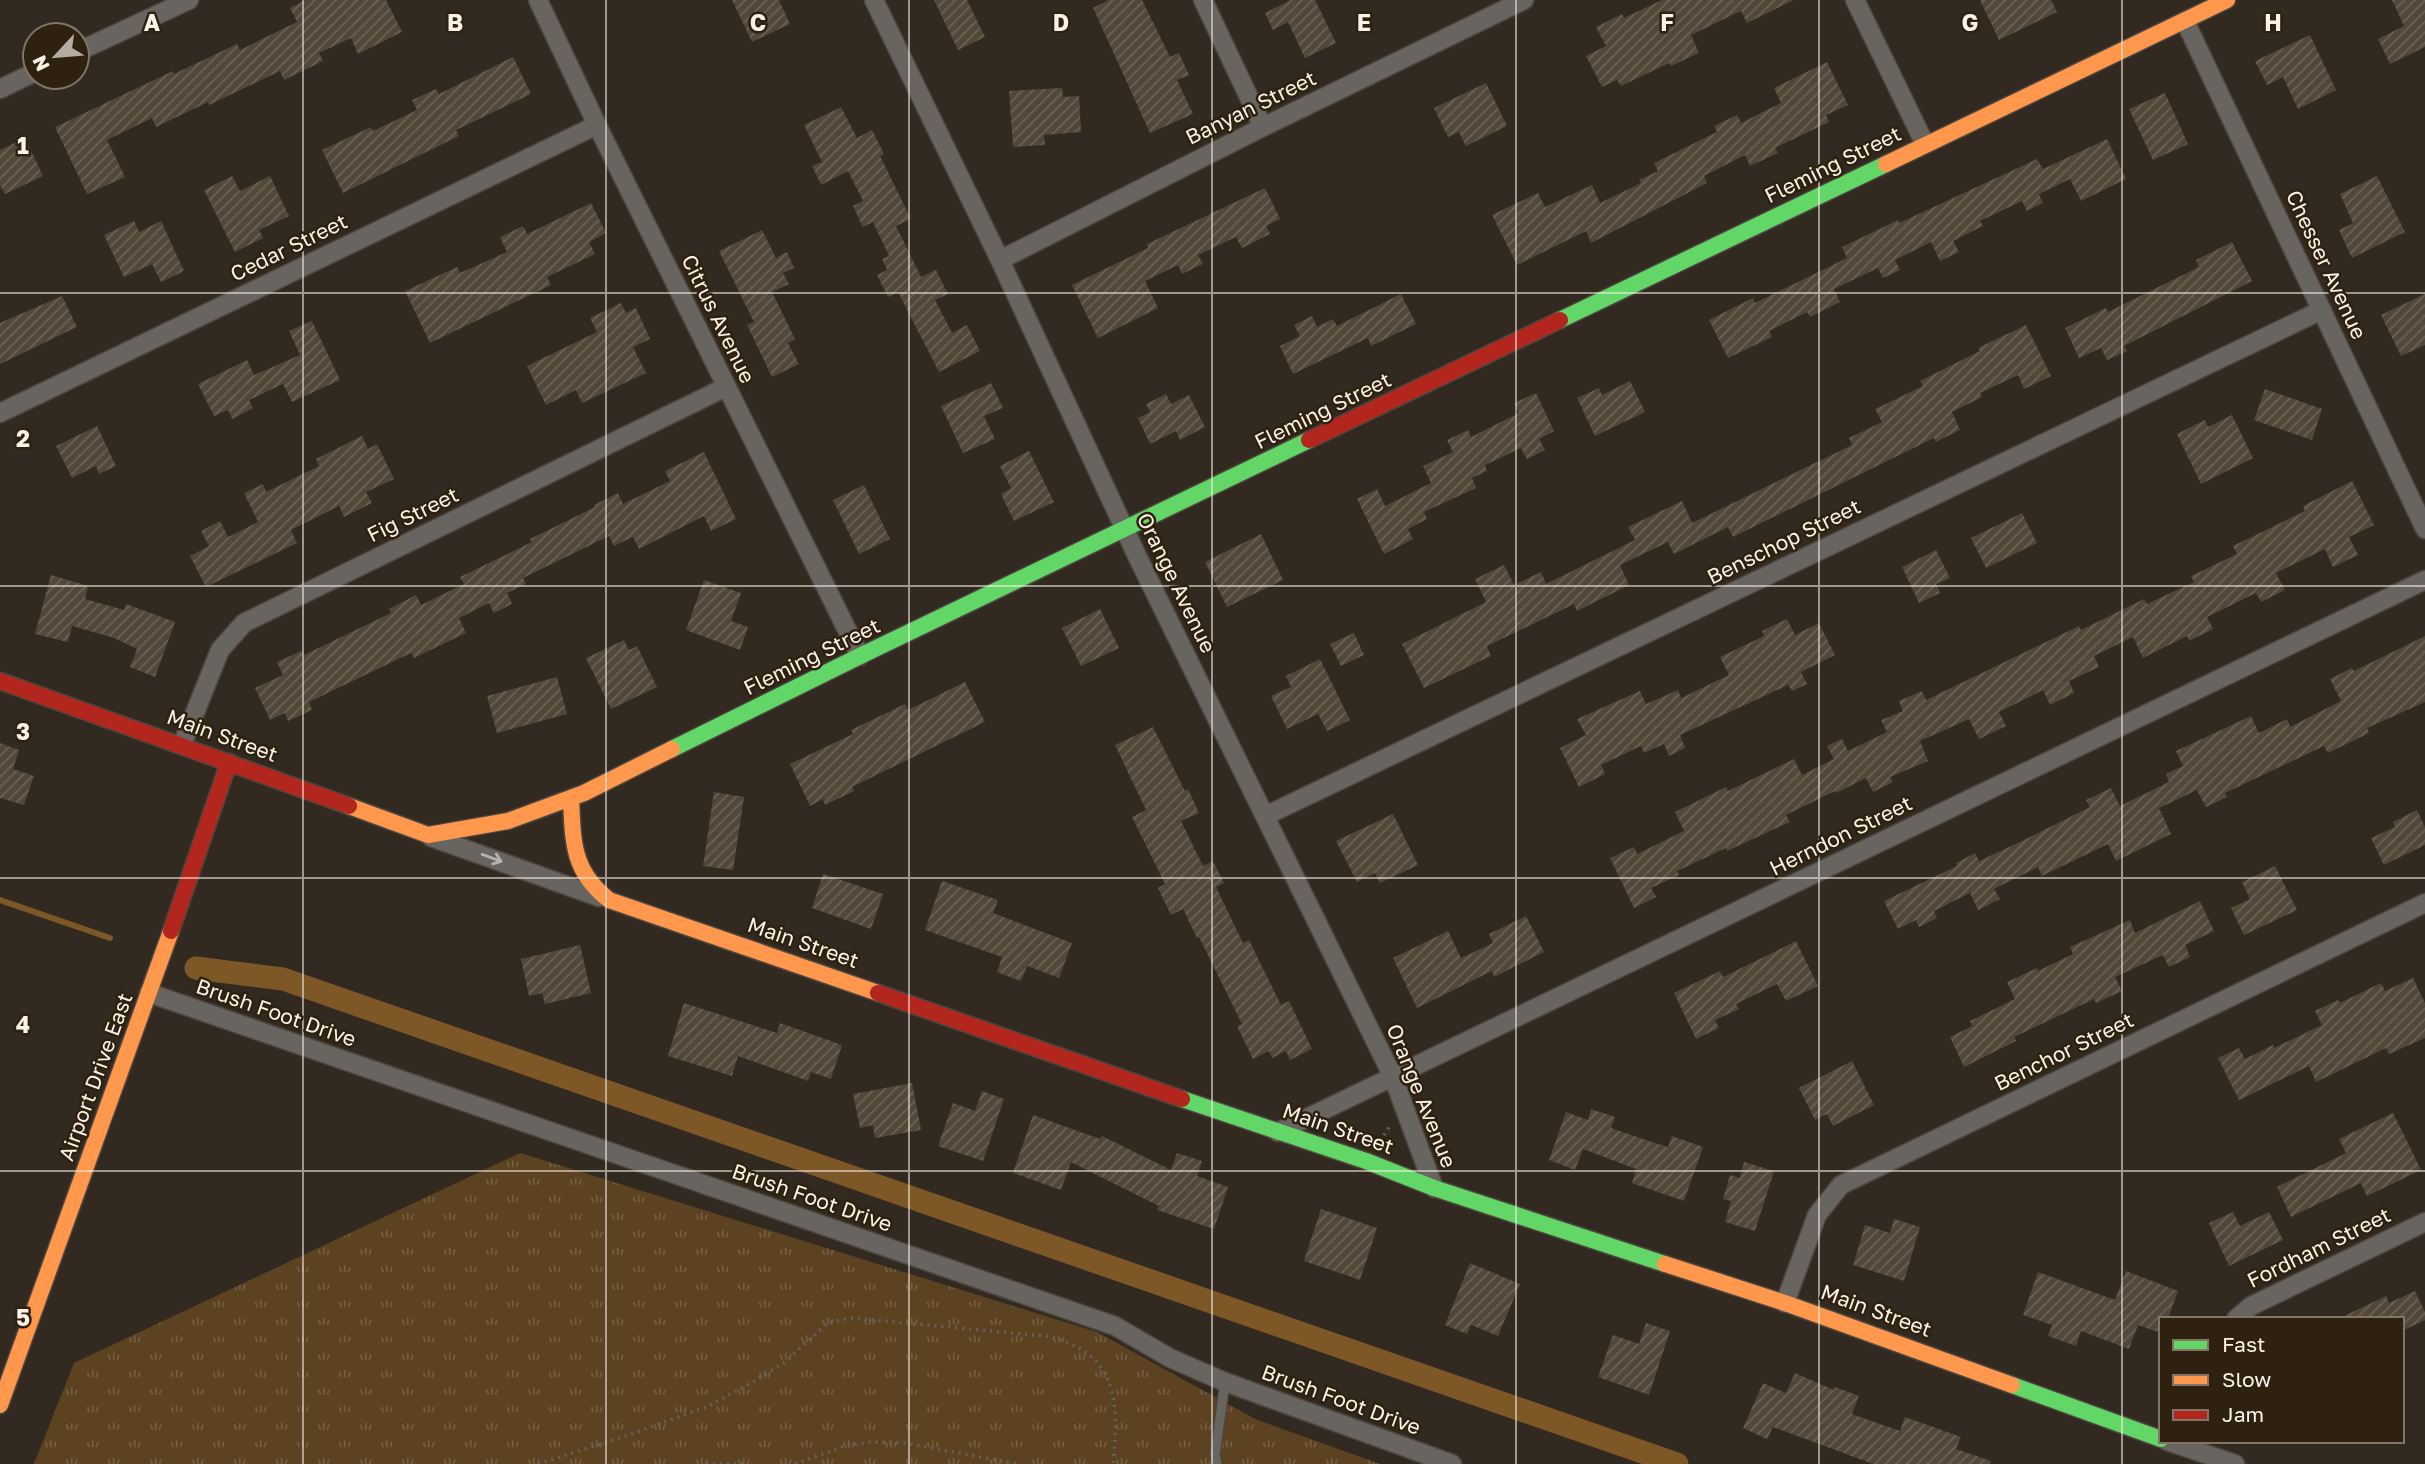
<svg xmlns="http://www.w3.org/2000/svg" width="2425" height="1464" font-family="'Golos Text',sans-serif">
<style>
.grass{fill:url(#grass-tufts)}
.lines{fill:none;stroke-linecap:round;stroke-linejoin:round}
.stream{stroke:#7d5826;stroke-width:6}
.canal{stroke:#7d5826;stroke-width:23}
.building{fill:url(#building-hatch)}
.lane-casing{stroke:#4c463e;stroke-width:12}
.street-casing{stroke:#4c463e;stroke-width:21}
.fast-casing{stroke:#4c463e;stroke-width:19}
.slow-casing{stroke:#4c463e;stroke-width:19}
.jam-casing{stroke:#4c463e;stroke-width:19}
.path{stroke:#66615c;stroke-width:3.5;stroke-dasharray:2 5;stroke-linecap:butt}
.lane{stroke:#68645f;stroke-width:9}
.street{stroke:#68645f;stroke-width:18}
.fast{stroke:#63d668;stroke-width:16}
.slow{stroke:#ff974d;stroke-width:16}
.jam{stroke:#b3261e;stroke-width:16}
.oneway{stroke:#b9b2aa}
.grid{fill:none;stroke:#fbf2e7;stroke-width:2;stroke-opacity:0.55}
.labels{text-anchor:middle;stroke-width:5;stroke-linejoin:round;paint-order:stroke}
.street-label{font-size:21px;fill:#fbf2e7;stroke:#2e2110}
.grid-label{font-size:23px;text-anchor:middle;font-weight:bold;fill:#fbf2e7;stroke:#2e2110;stroke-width:5;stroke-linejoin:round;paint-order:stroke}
</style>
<defs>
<pattern id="grass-tufts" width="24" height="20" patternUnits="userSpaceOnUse" patternTransform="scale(1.75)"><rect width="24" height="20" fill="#5c4221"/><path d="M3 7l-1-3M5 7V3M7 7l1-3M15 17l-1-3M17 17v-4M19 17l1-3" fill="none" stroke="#745e41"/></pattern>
<pattern id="building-hatch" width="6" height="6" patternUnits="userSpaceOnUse" patternTransform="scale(1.75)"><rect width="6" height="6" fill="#524738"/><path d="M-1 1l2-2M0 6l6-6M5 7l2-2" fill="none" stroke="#6c6255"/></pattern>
</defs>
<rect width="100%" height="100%" fill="#322a21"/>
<path class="grass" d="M520,1153l577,179 158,87 125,45h-1346l40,-101z"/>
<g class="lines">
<path class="stream" d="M0,900l110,38"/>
<path class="canal" d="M196,968l87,11 1394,485"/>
</g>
<path class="building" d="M306,0h80l16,32 -44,22 -7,-16 -32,15 4,8 -39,19 -4,-9 -71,34 -1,-3 -52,25 -4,-9 -45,22 18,37 -38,17 -32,-67 118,-56 1,3 63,-30 3,6 57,-28 -7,-14z
M732,0h47l11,24 -38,18z
M934,0h33l18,37 -27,13z
M1109,0h33l28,57 9,-4 10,22 -12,5 16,34 -43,19 -57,-125z
M1291,0h24l21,43 -31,15 -17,-36 -15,8 -8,-17z
M1662,0h132l-47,23 -6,-12 -50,24 8,18 -28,13 -2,-3 -48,23 -4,-6 -15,7 -16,-31 20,-10 -10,-19 26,-13 2,4z
M1980,0h71l6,12 -58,28z
M2392,0h33v47l-35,17 -12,-25 26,-13z
M2310,35l26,55 -38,19 -15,-32 -16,8 -12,-24z
M513,57l18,37 -75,36 3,6 -116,57 -21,-43 49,-23 2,4 44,-21 -5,-10 24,-11 3,5z
M1827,62l21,43 -22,10 3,7 -54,26 3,5 -28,13 -5,-11 -41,21 3,7 -116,60 -5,-12 -69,34 -25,-50 46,-22 7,14 47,-22 8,18 41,-20 -2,-3 19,-9 -4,-8 63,-31 -3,-6 23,-11 4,8 40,-20 -7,-15z
M1486,83l21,43 -41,20 -7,-14 -11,5 -14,-29z
M1062,88l1,9 16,-1 2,36 -37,3 1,10 -32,2 -4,-56z
M2165,93l23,51 -35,16 -24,-51z
M841,107l16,31 15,-8 12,24 -4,2 31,63 -15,7 25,51 15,-7 12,24 -13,6 17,33 15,-8 13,26 -41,21 -41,-80 -10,5 -11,-22 10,-5 -5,-11 7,-3 -16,-34 -10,5 -10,-21 10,-5 -15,-30 -27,14 -9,-19 10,-4 -18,-37z
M25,138l18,38 -38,18 -5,-9v-35z
M2107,139l19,40 -45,22 -11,-22 -31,15 4,9 -16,8 -5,-10 -42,20 3,5 -30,15 6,11 -19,9 -9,-19 -36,18 5,10 -17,8 -5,-10 -44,21 6,13 -30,15 -3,-5 -38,19 3,6 -44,21 -19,-38 44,-22 2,5 92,-45 -5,-11 56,-27 1,3 138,-64 6,10z
M232,176l8,15 30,-15 19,40 -30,14 4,8 -28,14 -31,-62z
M2377,176l28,56 -53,26 -13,-28 14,-7 -13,-29z
M1265,188l15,31 -14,7 4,8 -28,14 -6,-11 -38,18 5,9 -21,10 -4,-9 -33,16 13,27 -60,30 -26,-53 76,-37 -1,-4z
M591,203l15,30 -17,9 6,12 -48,23 4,8 -121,58 -25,-52 52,-24 3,6 47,-21 -7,-15 23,-11 4,8z
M134,221l5,11 22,-11 23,50 -23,11 -9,-18 -28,13 -20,-42z
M762,230l14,28 11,-6 7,16 -11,5 6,11 -17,8 23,47 -7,4 11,21 -27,13 -25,-52 7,-3 -35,-71z
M2232,242l20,39 -128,65 3,5 -20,9 -6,-12 -22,10 -14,-30 41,-20 2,4 91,-45 -3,-7z
M1401,294l15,30 -45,22 -3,-8 -75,36 -13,-28 20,-10 -6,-11 18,-9 5,11 16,-8 4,7z
M2425,294v51l-24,11 -20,-41z
M62,296l15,31 -77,37v-41z
M621,303l5,10 10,-5 14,31 -17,8 13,26 -64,30 -6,-13 -30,15 -19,-39 70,-34 -7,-14z
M312,321l28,59 -48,22 -9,-18 -34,16 4,8 -21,11 -4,-9 -14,6 -16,-32 49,-24 7,15 46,-20 -11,-24z
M2026,325l25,51 -27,13 -6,-14 -38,18 2,4 -30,15 8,18 -24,12 -2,-4 -201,99 -5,-10 -54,27 -6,-12 -48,23 9,20 -52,26 -3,-7 -87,42 4,10 -67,32 -22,-44 84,-42 -11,-23 29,-14 10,20 27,-13 5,12 89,-44 -7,-13 54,-26 10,22 160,-78 -3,-7 33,-16 -7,-13 48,-23 -3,-5 60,-30 -2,-3z
M1630,381l15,31 -50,24 -18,-38 22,-10 3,7z
M991,383l12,25 -19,8 11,23 -32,14 -22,-47z
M2265,389l57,20 -10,31 -58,-20z
M1536,393l18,38 -15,8 6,11 -18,9 -6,-11 -36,17 2,6 -15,7 4,10 -52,24 3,7 -19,10 5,10 -29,15 -27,-55 20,-10 8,17 46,-23 -8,-17 30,-14 -6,-12 21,-10 3,7 48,-24 -5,-10z
M1166,394l5,10 18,-9 16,32 -25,13 -4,-9 -26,13 -12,-26 12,-6 -4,-8z
M2232,415l21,43 -52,26 -24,-50 28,-14 3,7z
M97,426l19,40 -17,8 -3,-8 -24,12 -16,-32z
M362,436l6,13 9,-5 17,35 -28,13 6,11 -28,14 -5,-11 -48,24 6,13 -91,44 -16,-31 19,-10 -8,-15 19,-10 8,16 30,-15 -14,-29 19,-9 3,8 53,-26 -3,-7z
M1029,451l25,51 -40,19 -13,-27 10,-6 -11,-22z
M704,452l32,67 -25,12 -7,-15 -65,33 -6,-12 -19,9 -5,-10 -86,42 3,6 -19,9 5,11 -18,9 -5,-10 -30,15 7,15 -52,25 -3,-5 -102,49 3,8 -24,11 -3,-8 -15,7 -15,-32 28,-13 -6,-13 24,-11 3,4 87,-42 -2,-4 27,-14 5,10 43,-21 -4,-7 72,-35 -2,-3 65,-32 -1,-2 24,-12 5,11 47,-23 -5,-10z
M2352,481l22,44 -25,12 9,18 -25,12 -8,-18 -49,24 9,17 -24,12 -5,-9 -49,24 6,12 -24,12 -2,-5 -44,22 -10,-21 -39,19 5,11 -30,14 5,12 -24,12 -7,-15 -44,22 7,14 -27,13 -10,-20 -49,22 8,20 -38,16 3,5 -20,10 -7,-14 -30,15 -1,-2 -49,24 4,7 -63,29 -1,-3 -49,23 2,4 -28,13 5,9 -22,11 -24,-50 24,-11 3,7 47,-23 -9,-19 51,-25 2,4 66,-32 8,16 32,-16 -7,-13 15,-7 6,12 39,-19 -6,-12 22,-9 -4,-10 23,-10 4,9 153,-74 2,4 63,-31 3,5 47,-22 -3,-6 46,-22 -4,-8 72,-35 -2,-5z
M864,485l26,54 -31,15 -26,-54z
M2022,513l15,30 -51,25 -15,-30z
M1261,534l22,46 -56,27 -22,-45z
M1936,550l14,28 -14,6 4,9 -21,10 -17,-36z
M51,575l37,11 -3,13 39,11 2,-6 49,18 -20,55 -25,-10 7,-18 -23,-11 -42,-12 -4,16 -33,-8z
M704,580l37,13 -10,28 17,6 -8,23 -54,-20z
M1100,609l19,39 -38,18 -19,-38z
M1787,619l8,16 24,-12 16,32 -34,17 6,12 -15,7 -4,-6 -108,50 5,13 -16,8 -5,-12 -20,9 -3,-7 -40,19 4,9 -26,13 -19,-39 26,-13 -9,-16 63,-28 6,13 32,-14 3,8 48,-23 -9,-18 44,-21 -2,-5z
M1354,633l10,22 -23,11 -11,-22z
M2425,636v66l-58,26 2,5 -41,20 -4,-7 -99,47 2,4 -21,10 -9,-17 -38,18 12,26 -55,27 -8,-17 -66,32 -4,-9 -44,22 6,10 -22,11 -8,-17 -36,18 3,7 -18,9 -3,-7 -18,9 -14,-28 73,-35 -1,-3 19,-10 4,8 45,-21 66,-33 -4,-7 25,-12 9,18 49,-24 -3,-8 17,-8 -7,-15 75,-35 8,17 28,-14 3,8 51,-26 -11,-22 22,-11 2,3z
M624,640l5,10 8,-4 20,41 -46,22 -25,-51z
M1320,659l30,61 -23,11 -9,-17 -31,15 -16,-33 20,-9 -5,-11z
M557,677l10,37 -70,19 -10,-37z
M965,682l20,40 -133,65 2,4 -29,14 -2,-6 -13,7 -20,-42 63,-30 -2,-4 54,-26 3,6z
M1153,727l32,64 3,-2 11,24 -18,8 22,45 10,-5 11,22 -8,4 27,56 6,-3 32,65 8,-4 23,48 -22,11 -4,-9 -14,7 -3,-7 -16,8 -16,-33 5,-2 -43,-87 -2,1 -14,-29 -12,6 -13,-27 7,-4 -33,-67 14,-7 -31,-65z
M0,743l19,7 -6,19 21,7 -10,29 -24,-7z
M714,792l30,5 -11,73 -30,-4z
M2417,810l8,17v18l-41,20 -13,-27 24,-11 -2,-5z
M1393,814l25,51 -38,18 -5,-10 -18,9 -21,-41z
M2275,866l22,44 -53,25 -13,-27 19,-9 -8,-17z
M823,874l60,20 -12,35 -59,-21z
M942,881l56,19 -5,13 79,30 -13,35 -32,-12 -6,15 -24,-9 5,-15 -77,-27z
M2200,901l14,30 -29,14 5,12 -21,10 -6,-12 -48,22 7,14 -26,12 -2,-4 -80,38 2,4 -52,26 -14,-30 22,-11 -2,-5 45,-22 -8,-17 30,-14 1,3 35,-17 -3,-7 60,-27 5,13z
M1526,916l18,36 -50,25 -2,-6 -75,37 -24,-50 55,-27 13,27 32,-15 -4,-9z
M1796,941l22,45 -32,15 -9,-17 -41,20 3,5 -24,11 4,8 -23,11 -22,-46 46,-22 3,6z
M580,945l11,48 -46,11 -3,-11 -13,3 -8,-37z
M2413,978l12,25v35l-36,16 -3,-6 -70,34 -7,-16 -70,34 -21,-42 21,-10 6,11 28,-14 1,3 48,-23 -7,-14 23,-11 2,3 41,-20 4,8z
M684,1003l93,30 3,-10 62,22 -11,34 -20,-7 -3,9 -70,-25 -6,20 -64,-20z
M1852,1061l22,44 -41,21 -6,-12 -12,6 -16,-32z
M912,1083l9,47 -46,8 -2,-13 -13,3 -7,-34z
M982,1091l22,8 -21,62 -45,-15 15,-43 22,8z
M1591,1109l24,8 -4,11 35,12 22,7 4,-11 31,11 -19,54 -52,-18 4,-14 -53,-20 -8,21 -26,-10 17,-48 22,8z
M2393,1113l28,57 -54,26 -6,-13 -70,34 -14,-30 69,-34 -7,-14z
M1033,1115l67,24 2,-3 69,34 6,-17 25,8 -5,15 31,11 -14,42 -57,-19 2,-4 -88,-44 -10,28 -48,-17z
M1744,1162l30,9 -19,60 -30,-9 6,-21 -8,-2 7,-24 10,3z
M1321,1209l56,19 -17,52 -56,-19z
M2233,1212l7,14 29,-14 14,28 -54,26 -20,-43z
M1894,1219l26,8 -16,54 -51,-16 12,-40 25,8z
M1470,1263l50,21 -22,52 -27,-11 -4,9 -22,-9z
M2126,1271l52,20 -10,28h-7v14l-23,-8 -9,24 -48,-18 -5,15 -28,-10 4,-11 -29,-10 15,-43 77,28z
M2415,1291l10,21v8l-23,11v-12h-64l48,-23 3,7z
M1646,1323l24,8 -21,64 -51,-18 15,-42 26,9z
M1795,1373l39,17 1,-3 24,9 -7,18 48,17 5,-14 56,20 -5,12 35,12 -1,3h-117l-100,-37 -6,12 -24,-11 20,-45 23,10z"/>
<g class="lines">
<defs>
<path id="lane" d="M1217,1464l-2,-9 10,-73"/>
<path id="street" d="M538,0l59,125 263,531
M874,0l126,260 138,298 255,519 41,111
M1203,0l60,127
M1855,0l70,144
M2185,21l240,508
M77,52l112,-52
M0,89l35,-17
M1000,260l263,-133 261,-127
M0,413l597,-288
M182,745l38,-95 24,-27 482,-236
M1265,816l1057,-506
M431,837l168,60
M149,993l966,333 55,32 55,24 227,82
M1278,1132l1147,-552
M1785,1303l32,-88 24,-30 584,-282
M2236,1319l15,-13 174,-84
M2167,1441l68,23"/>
<path id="fast" d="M1560,320l326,-156
M672,749l188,-93 449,-216
M1182,1099l184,62 68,27 231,76
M2012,1385l149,54"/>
<path id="slow" d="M1886,164l341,-164
M571,798c2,44 1,73 38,102l269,93
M349,806l79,29 80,-14 76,-28 88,-44
M1665,1264l120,39 227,82
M0,1405l171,-474"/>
<path id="jam" d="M1309,440l251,-120
M0,681l349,125
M171,931l58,-169
M878,993l304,106"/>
</defs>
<use href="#lane" class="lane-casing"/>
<use href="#street" class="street-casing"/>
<use href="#fast" class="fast-casing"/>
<use href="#slow" class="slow-casing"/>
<use href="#jam" class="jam-casing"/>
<path class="path" d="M1380,1141l11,-17
M538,1464l91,-29 77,-28 47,-25 31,-19 45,-41 23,-4 194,18c73,17 73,65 67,128
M706,1464h40
M795,1464l50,-18 26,-4 34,1 113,21"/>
<use href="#lane" class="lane"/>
<use href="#street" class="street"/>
<use href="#fast" class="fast"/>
<use href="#slow" class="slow"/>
<use href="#jam" class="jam"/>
</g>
<defs><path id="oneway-shaft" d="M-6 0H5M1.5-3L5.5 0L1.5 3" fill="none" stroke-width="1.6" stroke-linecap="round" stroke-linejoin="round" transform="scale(1.75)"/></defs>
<use class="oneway" href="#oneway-shaft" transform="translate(492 858) rotate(20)"/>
<path class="grid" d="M303,0v1464M606,0v1464M909,0v1464M1212,0v1464M1516,0v1464M1819,0v1464M2122,0v1464M0,293h2425M0,586h2425M0,878h2425M0,1171h2425"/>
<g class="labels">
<g class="street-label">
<text transform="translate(1251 108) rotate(-26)" y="7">Banyan Street</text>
<text transform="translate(1833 165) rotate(-26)" y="7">Fleming Street</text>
<text transform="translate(289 248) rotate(-26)" y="7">Cedar Street</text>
<text transform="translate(2326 265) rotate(65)" y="7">Chesser Avenue</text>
<text transform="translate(718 319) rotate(64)" y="7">Citrus Avenue</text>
<text transform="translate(1323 411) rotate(-26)" y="7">Fleming Street</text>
<text transform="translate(413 515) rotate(-26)" y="7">Fig Street</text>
<text transform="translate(1784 542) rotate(-26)" y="7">Benschop Street</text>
<text transform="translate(1176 583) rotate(64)" y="7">Orange Avenue</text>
<text transform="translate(812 657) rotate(-26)" y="7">Fleming Street</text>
<text transform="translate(222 736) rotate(20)" y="7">Main Street</text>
<text transform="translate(1841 836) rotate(-26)" y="7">Herndon Street</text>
<text transform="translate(803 943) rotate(19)" y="7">Main Street</text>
<text transform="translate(276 1013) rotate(19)" y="7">Brush Foot Drive</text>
<text transform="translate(2064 1052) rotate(-26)" y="7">Benchor Street</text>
<text transform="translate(96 1077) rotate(-70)" y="7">Airport Drive East</text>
<text transform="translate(1421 1096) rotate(68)" y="7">Orange Avenue</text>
<text transform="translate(1338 1129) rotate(19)" y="7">Main Street</text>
<text transform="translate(812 1198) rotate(19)" y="7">Brush Foot Drive</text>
<text transform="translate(2319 1248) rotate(-26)" y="7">Fordham Street</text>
<text transform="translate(1876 1311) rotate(20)" y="7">Main Street</text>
<text transform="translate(1341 1400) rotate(20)" y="7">Brush Foot Drive</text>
</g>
</g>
<g class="grid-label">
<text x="152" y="31">A</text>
<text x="455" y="31">B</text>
<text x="758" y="31">C</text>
<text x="1061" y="31">D</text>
<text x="1364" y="31">E</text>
<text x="1667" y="31">F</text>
<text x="1970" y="31">G</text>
<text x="2273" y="31">H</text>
<text x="23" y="154">1</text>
<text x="23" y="447">2</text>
<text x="23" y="740">3</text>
<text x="23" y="1033">4</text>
<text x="23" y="1326">5</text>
</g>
<rect x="2159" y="1317" width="245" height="126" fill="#2e2110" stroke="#807566" stroke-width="2"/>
<rect x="2173" y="1340" width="35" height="10" fill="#63d668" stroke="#807566" stroke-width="2"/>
<text x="2222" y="1352" font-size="21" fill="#fbf2e7">Fast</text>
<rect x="2173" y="1375" width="35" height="10" fill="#ff974d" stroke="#807566" stroke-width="2"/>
<text x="2222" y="1387" font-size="21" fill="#fbf2e7">Slow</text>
<rect x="2173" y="1410" width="35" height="10" fill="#b3261e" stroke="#807566" stroke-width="2"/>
<text x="2222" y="1422" font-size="21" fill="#fbf2e7">Jam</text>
<g transform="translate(56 56) rotate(244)"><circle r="33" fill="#2e2110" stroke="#807566" stroke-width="2"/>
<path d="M0-5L12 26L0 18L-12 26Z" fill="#b5aca2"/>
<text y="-10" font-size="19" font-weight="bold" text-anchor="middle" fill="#fbf2e7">N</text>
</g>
</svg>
